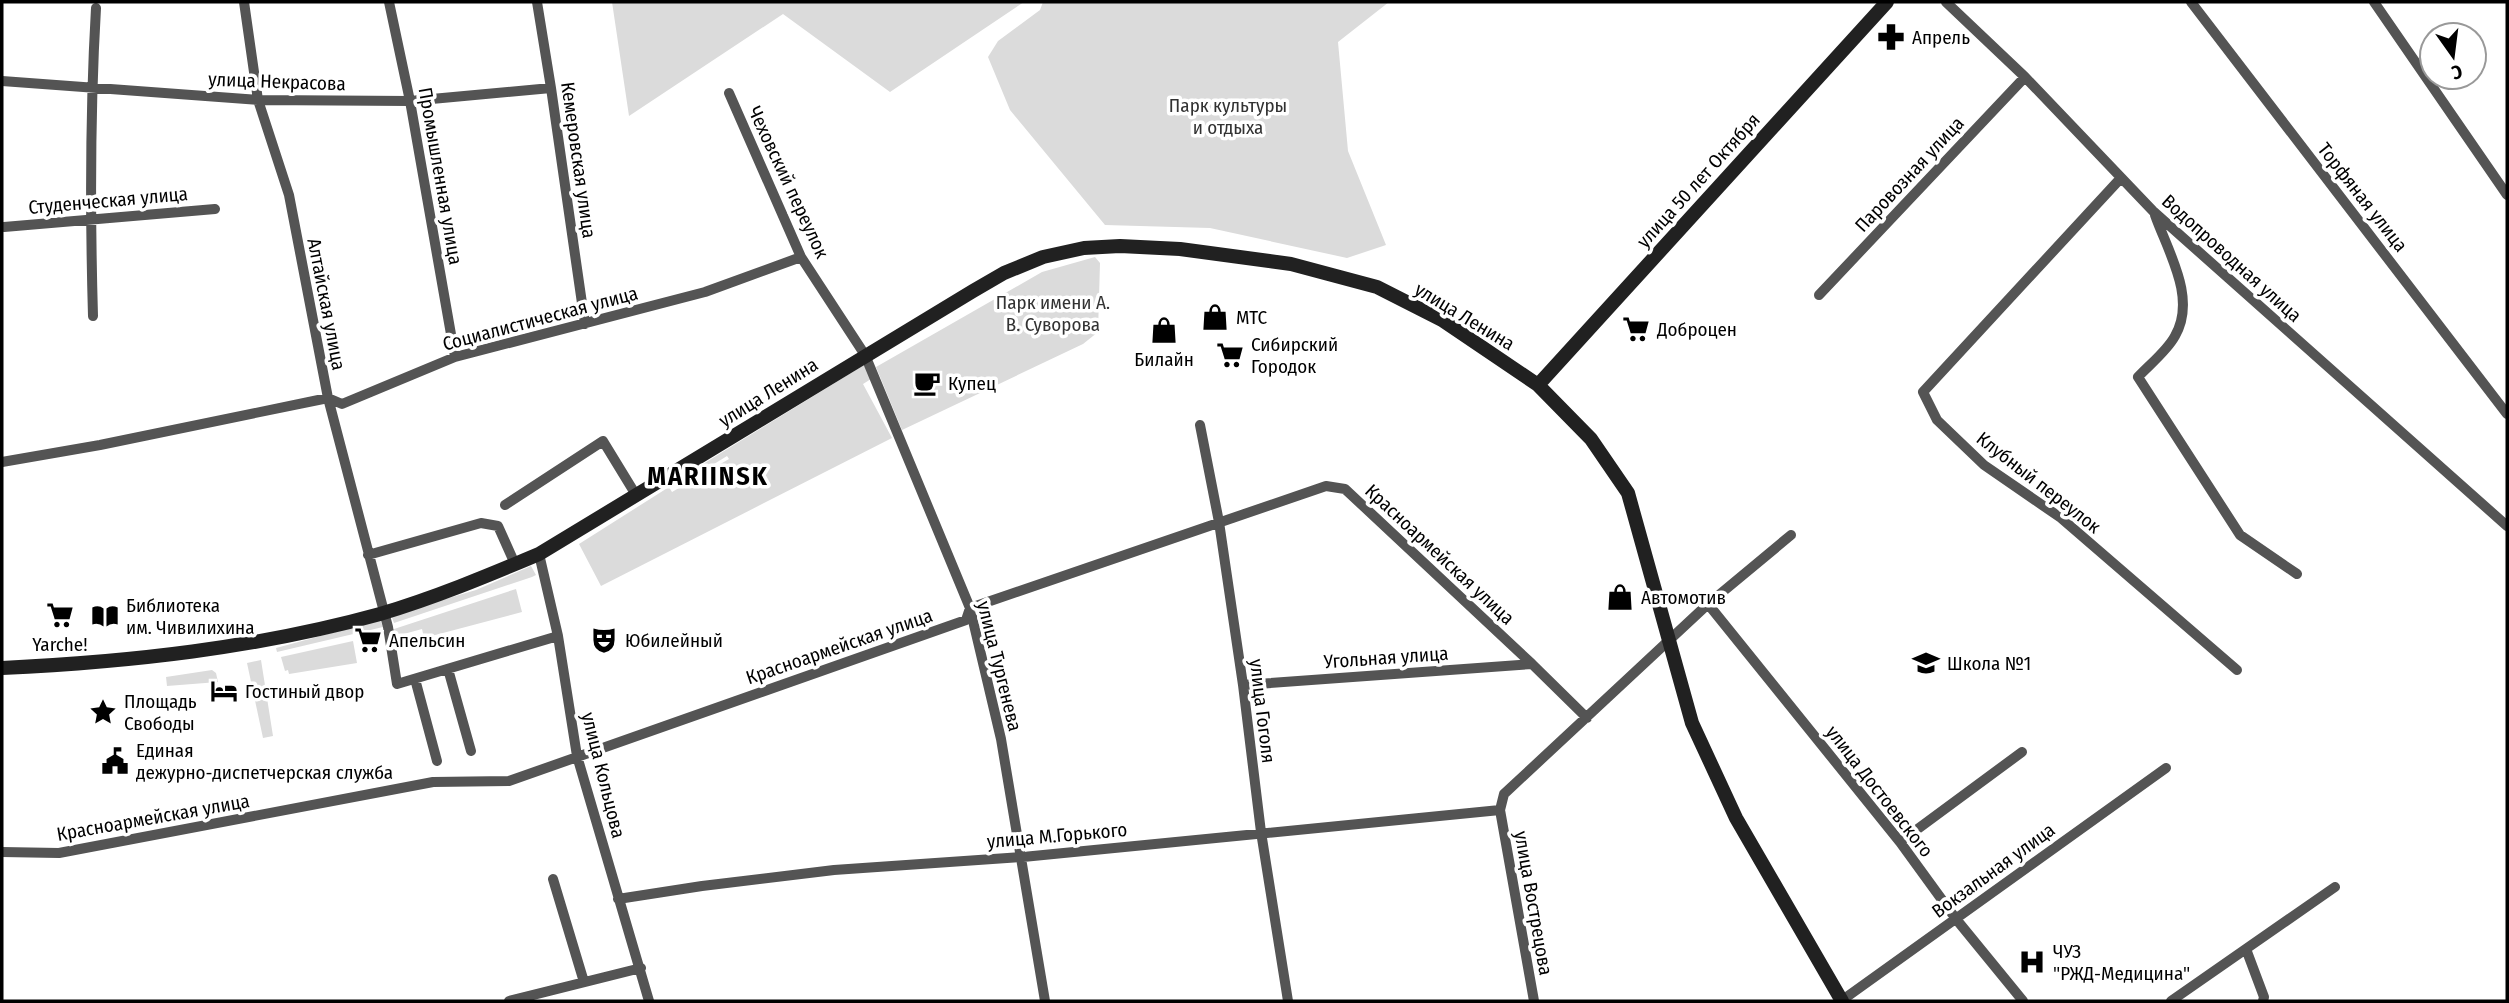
<svg xmlns="http://www.w3.org/2000/svg" width="2509" height="1003" font-family="'Fira Sans Condensed',sans-serif">
<style>
.green{fill:#dbdbdb}
.lines{fill:none;stroke-linecap:round;stroke-linejoin:round}
.street{stroke:#545454;stroke-width:10}
.secondary{stroke:#212121;stroke-width:14}
.labels{text-anchor:middle;stroke-width:7;stroke-linejoin:round;paint-order:stroke}
.poi-label{font-size:19px;fill:#000;stroke:#fff;text-anchor:start}
.street-label{font-size:19px;fill:#000;stroke:#fff}
.park-label{font-size:19px;fill:#323232;stroke:#fff}
.district-label{font-size:26px;font-weight:bold;letter-spacing:2px;fill:#000;stroke:#fff}
</style>
<rect width="100%" height="100%" fill="#fff"/>
<path class="green" d="M612,2h412l-134,90 -107,-78 -154,102z
M1043,2h346l-51,40 10,109 38,94 -39,13 -137,-30 -105,-3 -95,-115 -22,-53 10,-16 42,-31z
M1095,257l5,6 -2,69 -15,12 -181,86 -26,-63 166,-95z
M864,365l7,14 -8,5 29,54 -291,148 -22,-42 90,-57 3,5 57,-33 -2,-3 -21,13 -3,-5z
M531,566l5,9 -4,2 -138,46 -3,-8 85,-25z
M516,589l6,23 -98,26 -2,-9 -29,8 -2,-7z
M380,620l3,7 -106,25 -1,-4z
M353,641l4,22 -68,11 -1,-4 -3,1 -4,-14z
M261,660l12,76 -10,2 -16,-75z
M212,670l4,3 2,9 -51,4 -1,-9z"/>
<g class="lines">
<path class="street" d="M244,2l14,98 31,95 39,203 60,229 9,57 161,-48
M389,2l21,99 45,256
M537,2l14,86 34,236
M1946,2l79,75 128,134 354,315
M2191,2l316,412
M2374,2l133,193
M2,81l256,19 152,1 141,-13
M729,93l72,164 64,98 105,253 31,131 44,262
M2120,179l-197,213 14,28 47,45 77,53 176,152
M2155,215c13,37 42,83 20,121 -8,15 -26,29 -37,41l102,158 57,39
M4,227l211,-18
M1819,295l206,-218
M93,316c-3,-103 -3,-205 3,-308
M1200,425l19,97 24,163 18,147 27,169
M2,462l98,-17 228,-47 14,6 113,-47 250,-65 96,-35
M505,505l98,-64 33,54
M539,554l19,82 19,120 72,245
M368,555l113,-32 17,3 17,38
M1708,604l192,238 56,77 67,82
M448,669l23,82
M415,679l22,82
M1243,685l289,-21
M1900,842l122,-90
M2,852l57,1 374,-71 76,-1 457,-161 4,-12 356,-122 19,3 187,175 55,54
M553,879l31,103
M618,899l84,-13 132,-16 189,-13 477,-47
M2246,949l18,48 -1,4
M509,1001l132,-33
M1534,1001l-34,-191 4,-16 204,-190 83,-69
M1841,1001l325,-233
M2171,1001l164,-114"/>
<path class="secondary" d="M1538,385l349,-383
M2,668c127,-6 255,-20 378,-54 54,-16 107,-38 159,-60l434,-263 31,-18 39,-16 41,-9 36,-2 60,3 111,15 86,23 65,33 96,65 53,54 37,54 64,230 44,95 106,183"/>
</g>
<defs>
<symbol id="pharmacy-bare" viewBox="-9 -9 18 18"><path d="M-2-6h4v4h4v4h-4v4h-4v-4h-4v-4h4Z" fill="#000" stroke="#fff" stroke-width="2.5" paint-order="stroke"/></symbol>
<symbol id="shop-bare" viewBox="-9 -9 18 18"><path d="M-5-2.5h2.3a2.7 3.5 0 0 1 5.4 0H5L5.5 6h-11ZM-1.5-2.5h3a1.5 2.3 0 0 0-3 0Z" fill="#000" stroke="#fff" stroke-width="2.5" paint-order="stroke"/></symbol>
<symbol id="supermarket-bare" viewBox="-9 -9 18 18"><path d="M-6-5.5h2.5l.6 2H6L4.5 2H-2.5L-4.4-4H-6ZM-1.5 3.2a1.3 1.3 0 1 0 .1 0ZM3 3.2a1.3 1.3 0 1 0 .1 0Z" fill="#000" stroke="#fff" stroke-width="2.5" paint-order="stroke"/></symbol>
<symbol id="cafe-bare" viewBox="-9 -9 18 18"><path d="M-5.5-4.5H6V0H3Q3 3.5 0 3.5H-2.5Q-5.5 3.5-5.5 0ZM3-3.2v2h1.7v-2ZM-6 4.5H4V6H-6Z" fill="#000" stroke="#fff" stroke-width="2.5" paint-order="stroke"/></symbol>
<symbol id="library-bare" viewBox="-9 -9 18 18"><path d="M-6-4Q-3-5.5-.7-3.5V5Q-3 3-6 4ZM6-4Q3-5.5 .7-3.5V5Q3 3 6 4Z" fill="#000" stroke="#fff" stroke-width="2.5" paint-order="stroke"/></symbol>
<symbol id="theatre-bare" viewBox="-9 -9 18 18"><path d="M-5-5.5Q0-4 5-5.5V0Q5 5 0 6Q-5 5-5 0ZM-3.3-2.5H-1v1.5H-3.3ZM1-2.5H3.3v1.5H1ZM-2.8 1Q0 5.5 2.8 1Z" fill="#000" stroke="#fff" stroke-width="2.5" paint-order="stroke"/></symbol>
<symbol id="school-bare" viewBox="-9 -9 18 18"><path d="M0-5L7-2L0 1L-7-2ZM-4 1L0 2.5L4 1V4Q0 6-4 4Z" fill="#000" stroke="#fff" stroke-width="2.5" paint-order="stroke"/></symbol>
<symbol id="hotel-bare" viewBox="-9 -9 18 18"><path d="M-6-4.5h1.5V1H6V5H4.5V3h-9V5H-6ZM-4 0a1.8 1.8 0 1 1 3.6 0ZM.5 0V-2.5h3Q6-2.5 6 0Z" fill="#000" stroke="#fff" stroke-width="2.5" paint-order="stroke"/></symbol>
<symbol id="sight-bare" viewBox="-9 -9 18 18"><path d="M0-6L1.8-2.2L6-1.7L2.9 1.2L3.7 5.4L0 3.3L-3.7 5.4L-2.9 1.2L-6-1.7L-1.8-2.2Z" fill="#000" stroke="#fff" stroke-width="2.5" paint-order="stroke"/></symbol>
<symbol id="civic-bare" viewBox="-9 -9 18 18"><path d="M-.6-6.5H3V-4.5H.6V-3L4-1V1h2V6H-6V1h2V-1L-.6-3ZM-1.2 2.5V6h2.4V2.5Z" fill="#000" stroke="#fff" stroke-width="2.5" paint-order="stroke"/></symbol>
<symbol id="hospital-bare" viewBox="-9 -9 18 18"><path d="M-5-5h3v3.5h4V-5h3V5h-3V1.5h-4V5h-3Z" fill="#000" stroke="#fff" stroke-width="2.5" paint-order="stroke"/></symbol>
</defs>
<g fill-rule="evenodd">
<use href="#pharmacy-bare" x="1872" y="18" width="38" height="38"/>
<use href="#shop-bare" x="1196" y="298" width="38" height="38"/>
<use href="#supermarket-bare" x="1617" y="310" width="38" height="38"/>
<use href="#shop-bare" x="1145" y="311" width="38" height="38"/>
<use href="#supermarket-bare" x="1211" y="336" width="38" height="38"/>
<use href="#cafe-bare" x="908" y="364" width="38" height="38"/>
<use href="#shop-bare" x="1601" y="578" width="38" height="38"/>
<use href="#supermarket-bare" x="41" y="596" width="38" height="38"/>
<use href="#library-bare" x="86" y="597" width="38" height="38"/>
<use href="#supermarket-bare" x="349" y="621" width="38" height="38"/>
<use href="#theatre-bare" x="585" y="621" width="38" height="38"/>
<use href="#school-bare" x="1907" y="644" width="38" height="38"/>
<use href="#hotel-bare" x="205" y="672" width="38" height="38"/>
<use href="#sight-bare" x="84" y="693" width="38" height="38"/>
<use href="#civic-bare" x="96" y="742" width="38" height="38"/>
<use href="#hospital-bare" x="2013" y="943" width="38" height="38"/>
</g>
<g class="labels">
<g class="poi-label">
<text x="1912" y="44">Апрель</text>
<text x="1236" y="324">МТС</text>
<text x="1657" y="336">Доброцен</text>
<text x="1251" y="351">Сибирский<tspan x="1251" dy="22">Городок</tspan></text>
<text x="1164" y="366" text-anchor="middle">Билайн</text>
<text x="948" y="390">Купец</text>
<text x="1641" y="604">Автомотив</text>
<text x="126" y="612">Библиотека<tspan x="126" dy="22">им. Чивилихина</tspan></text>
<text x="389" y="647">Апельсин</text>
<text x="625" y="647">Юбилейный</text>
<text x="60" y="651" text-anchor="middle">Yarche!</text>
<text x="1947" y="670">Школа №1</text>
<text x="245" y="698">Гостиный двор</text>
<text x="124" y="708">Площадь<tspan x="124" dy="22">Свободы</tspan></text>
<text x="136" y="757">Единая<tspan x="136" dy="22">дежурно-диспетчерская служба</tspan></text>
<text x="2053" y="958">ЧУЗ<tspan x="2053" dy="22">"РЖД-Медицина"</tspan></text>
</g>
<g class="street-label">
<text transform="translate(277 81) rotate(2)" y="7">улица Некрасова</text>
<text transform="translate(579 160) rotate(82)" y="7">Кемеровская улица</text>
<text transform="translate(1909 174) rotate(-47)" y="7">Паровозная улица</text>
<text transform="translate(441 176) rotate(80)" y="7">Промышленная улица</text>
<text transform="translate(1698 180) rotate(-48)" y="7">улица 50 лет Октября</text>
<text transform="translate(789 182) rotate(65)" y="7">Чеховский переулок</text>
<text transform="translate(2363 197) rotate(52)" y="7">Торфяная улица</text>
<text transform="translate(108 200) rotate(-5)" y="7">Студенческая улица</text>
<text transform="translate(2232 258) rotate(42)" y="7">Водопроводная улица</text>
<text transform="translate(327 304) rotate(79)" y="7">Алтайская улица</text>
<text transform="translate(1465 316) rotate(31)" y="7">улица Ленина</text>
<text transform="translate(540 318) rotate(-15)" y="7">Социалистическая улица</text>
<text transform="translate(768 392) rotate(-32)" y="7">улица Ленина</text>
<text transform="translate(2039 482) rotate(38)" y="7">Клубный переулок</text>
<text transform="translate(1440 554) rotate(43)" y="7">Красноармейская улица</text>
<text transform="translate(839 646) rotate(-19)" y="7">Красноармейская улица</text>
<text transform="translate(1386 657) rotate(-4)" y="7">Угольная улица</text>
<text transform="translate(1000 666) rotate(76)" y="7">улица Тургенева</text>
<text transform="translate(1263 711) rotate(83)" y="7">улица Гоголя</text>
<text transform="translate(604 775) rotate(76)" y="7">улица Кольцова</text>
<text transform="translate(1880 791) rotate(52)" y="7">улица Достоевского</text>
<text transform="translate(153 817) rotate(-10)" y="7">Красноармейская улица</text>
<text transform="translate(1057 835) rotate(-5)" y="7">улица М.Горького</text>
<text transform="translate(1993 870) rotate(-36)" y="7">Вокзальная улица</text>
<text transform="translate(1534 903) rotate(80)" y="7">улица Вострецова</text>
</g>
<g class="park-label">
<text x="1228" y="112">Парк культуры<tspan x="1228" dy="22">и отдыха</tspan></text>
<text x="1053" y="309">Парк имени А.<tspan x="1053" dy="22">В. Суворова</tspan></text>
</g>
<g class="district-label">
<text x="708" y="485">MARIINSK</text>
</g>
</g>
<rect width="2509" height="1003" fill="none" stroke="#000000" stroke-width="7"/>
<g transform="translate(2453 56) rotate(166)"><circle r="33" fill="#ffffff" stroke="#999999" stroke-width="2"/>
<path d="M0-5L12 26L0 18L-12 26Z" fill="#000000"/>
<text y="-10" font-size="19" font-weight="bold" text-anchor="middle" fill="#000000">С</text>
</g>
</svg>
